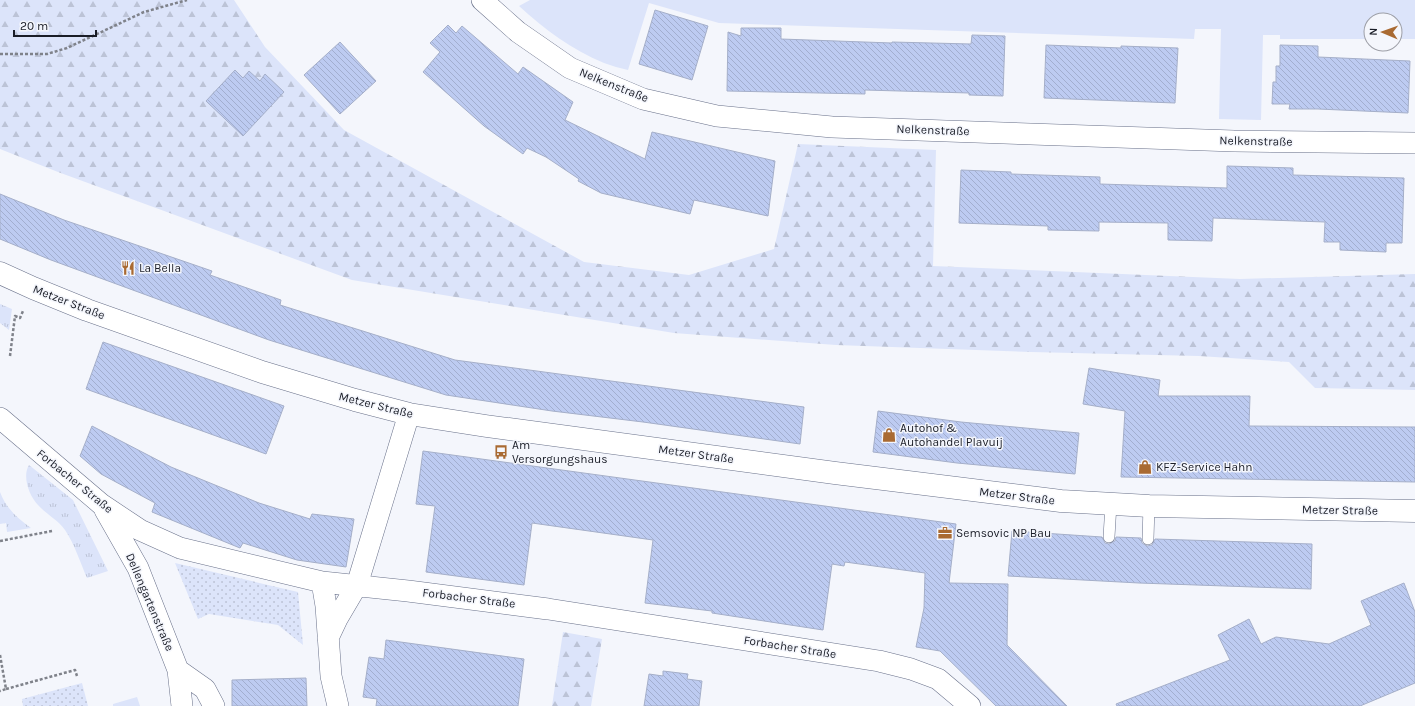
<svg xmlns="http://www.w3.org/2000/svg" width="1415" height="706" font-family="Karla,sans-serif">
<style>
.grass{fill:url(#grass-tufts)}
.forest{fill:url(#forest-firs)}
.park{fill:url(#park-dots)}
.garden{fill:#dce4fa}
.building{fill:url(#building-back-hatch);stroke:#a5afc9}
.lines{fill:none;stroke-linecap:round;stroke-linejoin:round}
.service-casing{stroke:#69718a;stroke-width:12}
.minor-casing{stroke:#69718a;stroke-width:22}
.primary-casing{stroke:#69718a;stroke-width:23}
.path{stroke:#7f828a;stroke-width:2.5;stroke-dasharray:3 2;stroke-linecap:butt}
.service{stroke:#fff;stroke-width:11}
.minor{stroke:#fff;stroke-width:21}
.primary{stroke:#fff;stroke-width:22}
.labels{text-anchor:middle;stroke-width:3;stroke-linejoin:round;paint-order:stroke}
.street-label{font-size:12px;fill:#1a1d27;stroke:#f4f6fc}
.poi-label{font-size:12px;fill:#1a1d27;stroke:#f4f6fc;text-anchor:start}
</style>
<defs>
<pattern id="grass-tufts" width="24" height="20" patternUnits="userSpaceOnUse"><rect width="24" height="20" fill="#dce4fa"/><path d="M3 7l-1-3M5 7V3M7 7l1-3M15 17l-1-3M17 17v-4M19 17l1-3" fill="none" stroke="#bcc3d6"/></pattern>
<pattern id="forest-firs" width="22" height="20" patternUnits="userSpaceOnUse"><rect width="22" height="20" fill="#dce4fa"/><path d="M5 1l3.5 6h-7zM16 11l3.5 6h-7z" fill="#bcc3d6"/></pattern>
<pattern id="park-dots" width="8" height="8" patternUnits="userSpaceOnUse"><rect width="8" height="8" fill="#dce4fa"/><path d="M2 2h.1M6 6h.1" fill="none" stroke="#bcc3d6" stroke-width="1.8" stroke-linecap="round"/></pattern>
<pattern id="building-back-hatch" width="6" height="6" patternUnits="userSpaceOnUse"><rect width="6" height="6" fill="#bdcbf1"/><path d="M-1 5l2 2M0 0l6 6M5-1l2 2" fill="none" stroke="#a2aecf"/></pattern>
</defs>
<rect width="100%" height="100%" fill="#f4f6fc"/>
<path class="grass" d="M0,304l12,5 -3,21 -9,-7z
M29,465l44,35 35,71 -21,7c-7,-16 -12,-33 -22,-48 -7,-10 -19,-16 -27,-25 -9,-9 -16,-29 -9,-40z
M0,492c6,16 17,26 31,36l-24,4 -1,-9 -6,1z"/>
<path class="forest" d="M0,0h234l31,47 79,83 240,132 105,13 85,-26 24,-105 138,6 -3,116 307,13 175,-5v116l-100,-2 -26,-26 -90,-6 -168,-4 -195,-7 -162,-12 -322,-53 -294,-108 -58,-23z
M563,632l39,7 -11,67h-39z"/>
<path class="park" d="M175,563l123,29 5,53 -25,-20 -69,-11 -11,5z
M82,683l6,23h-65l-1,-7z"/>
<path class="garden" d="M530,0h885v39h-20v-19h-24v19h-91v-4h-17l-2,85 -42,-1 2,-90h-26l-1,10 -475,-16 -70,-20 -21,67c-8,-2 -16,-4 -24,-7 -32,-13 -60,-34 -85,-57z
M137,697l3,9h-27v-2z"/>
<path class="building" d="M655,10l53,16 -16,54 -53,-16z
M448,25l8,8 6,-7 56,48 5,-7 50,35 -8,18 80,39 7,-27 123,29 -7,55 -74,-16 -4,14 -89,-21 -23,-12 1,-2 -33,-22 -19,-9 -4,6 -39,-28 -61,-54 17,-20 -10,-9z
M741,28h40v11l111,4v-1l79,2 1,-9 33,1 -2,60 -34,-1v-2l-104,-3v4l-138,-3 1,-59 13,4z
M340,42l36,39 -36,33 -36,-39z
M1046,45l75,3v-2l57,2 -3,55 -131,-5z
M1280,45l38,1v11l92,4 -2,52 -90,-4h-29l1,-5h-18l1,-22h3v-16h4z
M235,70l8,8 6,-7 11,10 5,-7 19,18 -41,44 -37,-35z
M1227,166l66,2v7l111,3 -2,65h-16v9l-46,-2v-8h-16l1,-20 -112,-4 -1,23 -44,-1v-17l-69,-1v9l-51,-1v-4l-89,-3 2,-53 50,2v2l89,3v7l127,4z
M0,194l64,26 148,51 -2,4 71,25 -1,5 175,55 349,47 -4,37 -157,-22 -91,-11 -106,-16 -177,-55 -218,-80 -51,-21z
M103,342l181,64 -18,48 -180,-65z
M1089,368l71,12 -2,16h92l-1,30 166,1v55l-294,-5 4,-66 -42,-7z
M878,411l83,11 118,11 -4,41 -118,-11 -84,-11z
M92,426l79,41 88,36 51,16 2,-5 42,5 -8,48 -49,-7 -54,-17 -3,5 -88,-36 3,-9 -54,-29 -21,-18z
M423,451l533,73 -7,59 59,1 -1,61 60,61h-71l-56,-55 -24,-4 8,-39 1,-35 -80,-11 -1,4 -12,-2 -9,66 -111,-17v-2l-67,-8 8,-63 -121,-17 -8,62 -98,-13 9,-66 -19,-2z
M1012,531l90,6 3,6 4,1 6,-3 1,-4 25,1 1,5 5,3 5,-1 3,-6 157,5 -1,45 -172,-6 -131,-7z
M1404,583l11,29v71l-55,23h-243l-1,-2 114,-44 -12,-25 31,-16 12,25 15,-7 53,7 42,-19 -10,-24z
M386,640l138,19 -6,47h-142l1,-7 -14,-2 6,-40 15,2z
M663,671l25,3 -1,5 15,2 -3,25h-55l5,-32 14,2z
M306,678l1,28h-75v-26z"/>
<g class="lines">
<defs>
<path id="service" d="M1109,537l2,-33
M1148,539l1,-33"/>
<path id="minor" d="M482,0l36,32 52,36 73,31 74,17 115,11 402,14 181,2
M0,418l101,86 39,26 40,18 142,34 86,9 140,18 331,52 32,8 27,10 32,27
M105,510l33,58 40,102 4,36
M322,582l4,24 5,70 7,30
M328,638l9,-19 20,-34 52,-171
M178,670l27,19 9,17"/>
<path id="primary" d="M0,273l33,15 54,22 175,62 93,28 54,14 77,12 349,47 226,28 88,5 266,5"/>
</defs>
<use href="#service" class="service-casing"/>
<use href="#minor" class="minor-casing"/>
<use href="#primary" class="primary-casing"/>
<path class="path" d="M0,54h47l20,-6 77,-36 43,-12
M10,356l5,-40 5,2 3,-7
M0,541l52,-10
M0,655l6,34 -6,2
M6,689l69,-19 2,6"/>
<use href="#service" class="service"/>
<use href="#minor" class="minor"/>
<use href="#primary" class="primary"/>
</g>
<defs>
<symbol id="restaurant-bare" viewBox="-9 -9 18 18"><path d="M-5-6h1v4h1v-4h1v4h1v-4h1v5L-1.5 .5V6h-2V.5L-5-1ZM5-6V6H3V1.5H1.5Q1.5-4 5-6Z" fill="#a96a32" stroke="#f4f6fc" stroke-width="2.5" paint-order="stroke"/></symbol>
<symbol id="shop-bare" viewBox="-9 -9 18 18"><path d="M-5-2.5h2.3a2.7 3.5 0 0 1 5.4 0H5L5.5 6h-11ZM-1.5-2.5h3a1.5 2.3 0 0 0-3 0Z" fill="#a96a32" stroke="#f4f6fc" stroke-width="2.5" paint-order="stroke"/></symbol>
<symbol id="bus-bare" viewBox="-9 -9 18 18"><path d="M-5-6H5V4H4V6H2V4H-2V6H-4V4H-5ZM-3.5-4V0h7V-4ZM-3.5 1.2v1.5H-2V1.2ZM2 1.2v1.5H3.5V1.2Z" fill="#a96a32" stroke="#f4f6fc" stroke-width="2.5" paint-order="stroke"/></symbol>
<symbol id="office-bare" viewBox="-9 -9 18 18"><path d="M-6-3h4V-5.5h4V-3h4V5H-6ZM-1-4.5V-3h2v-1.5ZM-6 0V1H6V0Z" fill="#a96a32" stroke="#f4f6fc" stroke-width="2.5" paint-order="stroke"/></symbol>
</defs>
<g fill-rule="evenodd">
<use href="#restaurant-bare" x="118" y="258" width="20" height="20"/>
<use href="#shop-bare" x="879" y="425" width="20" height="20"/>
<use href="#bus-bare" x="491" y="442" width="20" height="20"/>
<use href="#shop-bare" x="1135" y="457" width="20" height="20"/>
<use href="#office-bare" x="935" y="523" width="20" height="20"/>
</g>
<g class="labels">
<g class="street-label">
<text transform="translate(614 85) rotate(22)" y="4">Nelkenstraße</text>
<text transform="translate(933 130) rotate(2)" y="4">Nelkenstraße</text>
<text transform="translate(1256 141) rotate(1)" y="4">Nelkenstraße</text>
<text transform="translate(69 302) rotate(21)" y="4">Metzer Straße</text>
<text transform="translate(376 405) rotate(14)" y="4">Metzer Straße</text>
<text transform="translate(696 454) rotate(8)" y="4">Metzer Straße</text>
<text transform="translate(75 481) rotate(39)" y="4">Forbacher Straße</text>
<text transform="translate(1017 496) rotate(7)" y="4">Metzer Straße</text>
<text transform="translate(1340 510) rotate(1)" y="4">Metzer Straße</text>
<text transform="translate(469 598) rotate(7)" y="4">Forbacher Straße</text>
<text transform="translate(150 602) rotate(67)" y="4">Dellengartenstraße</text>
<text transform="translate(790 647) rotate(9)" y="4">Forbacher Straße</text>
</g>
<g class="poi-label">
<text x="139" y="272">La Bella</text>
<text x="900" y="432">Autohof &amp;<tspan x="900" dy="14">Autohandel Plavuij</tspan></text>
<text x="512" y="449">Am<tspan x="512" dy="14">Versorgungshaus</tspan></text>
<text x="1156" y="471">KFZ-Service Hahn</text>
<text x="956" y="537">Semsovic NP Bau</text>
</g>
</g>
<g transform="translate(1383 32) rotate(272)"><circle r="19" fill="#f4f6fc" stroke="#9d9fa7"/>
<path d="M0-3L7 15L0 10L-7 15Z" fill="#a96a32"/>
<text y="-6" font-size="11" font-weight="bold" text-anchor="middle" fill="#1a1d27">N</text>
</g>
<path d="M14 30v6h82v-6" fill="none" stroke="#1a1d27" stroke-width="2"/>
<text x="20" y="30" font-size="12" fill="#1a1d27" stroke="#f4f6fc" stroke-width="3" paint-order="stroke">20 m</text>
</svg>
